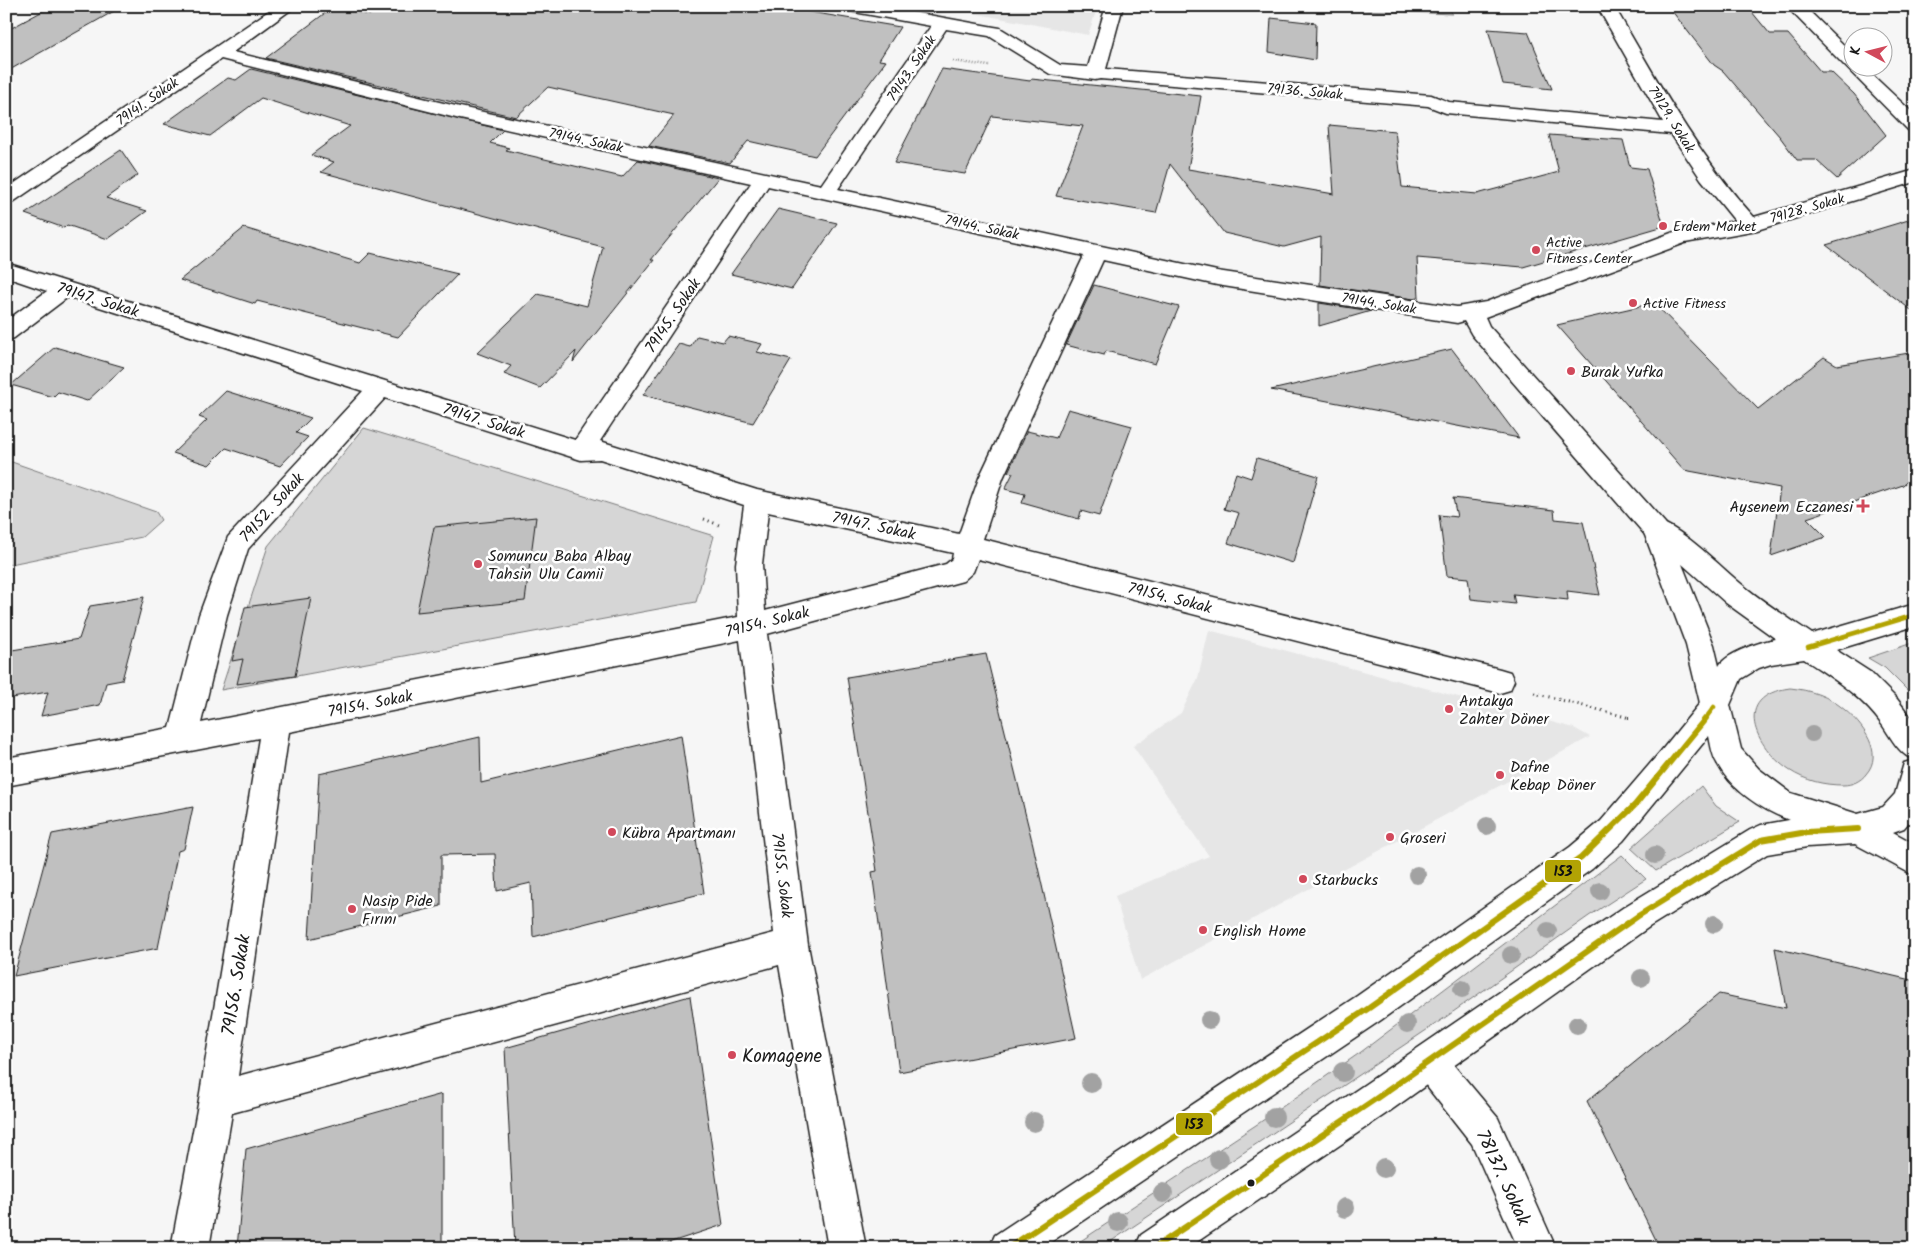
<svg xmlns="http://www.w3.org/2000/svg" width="1921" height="1254" font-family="Kalam,sans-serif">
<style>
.built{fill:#e6e6e6}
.green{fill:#d6d6d6;stroke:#797979}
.building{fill:#c0c0c0;stroke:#1c1c1c}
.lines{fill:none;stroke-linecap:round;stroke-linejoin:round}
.minor-casing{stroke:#1c1c1c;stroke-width:3}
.major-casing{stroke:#1c1c1c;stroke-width:3}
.path-far2{stroke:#1c1c1c;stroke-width:2.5;stroke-dasharray:0.5 2.5;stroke-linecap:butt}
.path-far1{stroke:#1c1c1c;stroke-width:3;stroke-dasharray:1 4;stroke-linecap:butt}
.path{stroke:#1c1c1c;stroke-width:4;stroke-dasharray:1 4.5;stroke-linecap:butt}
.minor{fill:#fff;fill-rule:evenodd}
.major{fill:#fff;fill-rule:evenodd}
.bus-1-far1-casing{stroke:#fff;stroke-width:8}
.bus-1-casing{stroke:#fff;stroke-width:10}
.bus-1-far1{stroke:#b2a304;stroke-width:4.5}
.bus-1{stroke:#b2a304;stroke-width:6}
.tree{fill:#a2a2a2}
.poi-dot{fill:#d1495b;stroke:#fff;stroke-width:2}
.bus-dot{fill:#1c1c1c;stroke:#fff;stroke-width:2}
.labels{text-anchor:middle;stroke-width:5;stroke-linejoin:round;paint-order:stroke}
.far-street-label{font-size:14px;fill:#1c1c1c;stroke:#fff}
.far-poi-label{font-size:14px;fill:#1c1c1c;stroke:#fff;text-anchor:start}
.street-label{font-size:16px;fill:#1c1c1c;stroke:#fff}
.poi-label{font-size:16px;fill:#1c1c1c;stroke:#fff;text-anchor:start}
.near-street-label{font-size:19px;fill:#1c1c1c;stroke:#fff}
.near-poi-label{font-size:19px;fill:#1c1c1c;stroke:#fff;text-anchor:start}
.line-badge{stroke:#fff;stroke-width:2}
.pale-badge-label{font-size:14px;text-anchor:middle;font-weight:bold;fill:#111}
</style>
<rect width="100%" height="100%" fill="#f6f6f6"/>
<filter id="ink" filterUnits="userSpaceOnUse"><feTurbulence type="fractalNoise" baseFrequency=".02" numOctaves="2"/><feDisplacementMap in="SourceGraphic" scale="10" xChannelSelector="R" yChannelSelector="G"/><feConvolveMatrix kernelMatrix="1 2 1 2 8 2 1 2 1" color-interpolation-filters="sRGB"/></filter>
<g filter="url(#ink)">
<path class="built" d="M936,6h162l-10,29z
M1209,630l365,98 16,9 -450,243 -25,-84 94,-40 -76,-110 48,-33 17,-35z"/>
<path class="green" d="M1294,6h155l3,8 -158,-7z
M364,428l350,108 -18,66 -475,88 47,-144z
M6,460l150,52 5,8 -19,17 -136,28z
M1915,642v47l-5,4 -25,-25 -17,-10z
M1790,688c20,2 39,8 55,22 17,14 40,43 21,64 -5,7 -14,11 -23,11 -19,0 -37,-4 -54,-15 -34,-23 -58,-74 1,-82z
M1701,786l15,20 24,16 -84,49 -25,-23z
M1622,855l24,24 -57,37 -146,103 -342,229h-31l189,-125 102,-71z"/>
<path class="building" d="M52,6h71l-117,66v-41z
M371,6h403l126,21 -21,33 7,1 -71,95 -67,-15 -18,22 -81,-17 25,-31 -126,-28 -32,30 -250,-59 67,-51 37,8z
M1668,6h79l23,28h18l33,38h10l23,22 32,41 -49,44 -21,-19h-19l-17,-23 -57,-66 -9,-6z
M1271,18l45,5 -1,37 -46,-8z
M1488,29l40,3 24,57 -49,-5z
M251,69l252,61 -13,13 19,5 -3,2 116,27 16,-17 80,18 -67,82h3l-81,102 3,-11 -36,37 -36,-14 7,-8 -34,-13 61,-59 49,12 16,-59 -282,-75 13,-10 -23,-7 39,-29 -89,-28 -51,38 -46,-12 64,-46 8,2z
M942,69l88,12 1,-2 170,17 -13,73 146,25 -5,-69 66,6 7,56 75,7 82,-22 -10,-37 74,5 7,27 17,2 17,57 -141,41 -106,-9 2,39 -5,2 -94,-14 1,-48 -37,10 -60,-14 -54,-69 -14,49 -100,-17 27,-70 -91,-10 -27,58 -71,-11z
M121,150l17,25 -32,23 41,13 -39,28 -41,-14 -3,3 -39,-14z
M778,209l59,14 -45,66 -61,-15z
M1915,218v95l-89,-68z
M244,228l116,35 10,-10 88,21 -60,63 -141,-36 -2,3 -75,-24z
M1094,285l85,22 -24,57 -49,-13 -2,4 -38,-10z
M1319,303l52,8 -52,15z
M1654,303l104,106 66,-52 13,8 78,-13v122l-12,11 -96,33 19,19 -55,19 9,-68 -96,-18 -127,-145z
M697,336l26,6 5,-6 34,8 -5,8 34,8 -38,63 -110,-28 36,-51 11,3z
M55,347l69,20 -37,34 -29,-9 -5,5 -42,-12z
M1452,349l67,89 -248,-48z
M226,391l85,27 -15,15 12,4 -28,29 -54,-18 -17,17 -36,-12 34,-33 -8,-3z
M1068,409l64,17 -33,90 -18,-5 -2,8 -57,-16 3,-9 -20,-5 8,-16 -5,-1 19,-41 29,7z
M1257,458l61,18 -25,87 -65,-20 11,-30 -15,-4 12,-36 15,5z
M1453,498l101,12 1,9 28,3 17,73 -33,-4 1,9 -55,-6 2,10 -44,-5 -3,-21 -21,-2 -8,-61 18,2z
M536,517l-11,84 -108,11 17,-85z
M144,597l-22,83 -16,3 -6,22 -59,11 7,-24 -42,7v-48l73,-12 11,-33z
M311,598l-16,78 -58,8 6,-25 -11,2 13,-54z
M986,654l47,191 43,193 -177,34 -27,-200 5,-1 -30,-194z
M681,735l23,158 -171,44 -2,-54 -34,8 -2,-37 -54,1v51l-132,33 10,-165 161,-37 1,46z
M193,807l-9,42 -6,2 -20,97 -144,28 38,-142z
M1775,948l140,33v267h-255l-73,-147 132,-107 67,14z
M690,996l33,229 -70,23h-138l-10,-200z
M442,1094v154h-205l9,-99z"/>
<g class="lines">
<defs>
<path id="minor" d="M276,6h20l-63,46 227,55 361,78 110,-159 -82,-15 -6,-1 -2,-4h38l115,21 6,1 60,37 28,2 18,-61h17l-17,63 325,26 18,7 214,20 -66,-116h17c43,74 83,148 140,211l161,-47v12l-158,48 -72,13 -200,74 4,9 176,197 4,7 -4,7 -9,3 -9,-3 -175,-202 -8,-14 -7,2 -240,-38 -114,-25 -100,218 -20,61 517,130 10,3 4,9 -4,9 -10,3 -522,-134 -5,13 -10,9 -196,53 41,311 58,303h-38l-49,-283 -547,148 -23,135h-38l28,-149 60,-361 -253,48v-28l164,-30 29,-113 29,-78 135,-146 -295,-94 -54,41 -8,3v-20l41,-30 -41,-14v-14l569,177 176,-257 -291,-64 -239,-60 -208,143 -7,2v-15zM946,29l43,7 61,38 45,6 5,-1 328,27 18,7 225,21 30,45 34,42 -61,11 -188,70 -29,5 -240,-36 -379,-82zM768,186l316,70 -105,222 -20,56 -202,-44 -157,-49zM385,398l196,62 19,-1 144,46 -8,59 2,53 -537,106 26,-108 21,-66zM768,512l185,41 -1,6 -6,5 -181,47 -3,-47zM740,640l34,293 -536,143 51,-344z
M1786,6h18l50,49v13h11l50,47v17l-7,-2z
M1429,1045l12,5 57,68 58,130h-38l-46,-104 -55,-70 -5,-12 5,-12z"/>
<path id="major" d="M1656,520c30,10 64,47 89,67 21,17 45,32 67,47l103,-30v22l-79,24 34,22 27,27 18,24v92l-11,13 -11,4 22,12v32l-60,-32 -48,3 -40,7 -118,73 -262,186 -199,135h-53l6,-13 220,-148 266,-182 123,-75 11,-5 28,-5c-27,-10 -58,-30 -72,-57 -5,-8 -6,-18 -8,-27l-86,105 -31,28 -211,151 -339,228h-53l6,-13 362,-239 213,-149 31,-26 60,-70 39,-48 -14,-58 -43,-115 4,-7zM1682,564l44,39 50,36c-14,2 -50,14 -57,27l-5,-21zM1804,659c30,20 59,38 79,67 9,13 16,28 31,34l-10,3 -9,31 -12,13 -25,7 -67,-21 -32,-24 -18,-20 -11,-44 11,-26 18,-11 12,-4z"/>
</defs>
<use href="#minor" class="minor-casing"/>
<use href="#major" class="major-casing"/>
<path class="path-far2" d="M953,61l36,5"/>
<path class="path-far1" d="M704,519l15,6
M1534,693l96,25"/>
<path class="path" d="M1628,718h2"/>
<use href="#minor" class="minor"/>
<use href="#major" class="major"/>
<defs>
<path id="bus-1-far1" d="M1808,647l107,-32
M1705,719l9,-12"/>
<path id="bus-1" d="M1008,1248l361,-240 212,-150 54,-53 71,-87
M1154,1248l220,-148 264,-184 123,-76 46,-8 51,-3"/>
</defs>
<use href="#bus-1-far1" class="bus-1-far1-casing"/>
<use href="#bus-1" class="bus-1-casing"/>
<use href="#bus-1-far1" class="bus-1-far1"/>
<use href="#bus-1" class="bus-1"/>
</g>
<g class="tree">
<circle cx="1812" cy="734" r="8"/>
<circle cx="1487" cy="826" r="9"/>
<circle cx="1655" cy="855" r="9"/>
<circle cx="1417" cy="875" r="9"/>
<circle cx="1600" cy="891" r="9"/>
<circle cx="1714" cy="924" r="9"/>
<circle cx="1548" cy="931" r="9"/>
<circle cx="1511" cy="955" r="9"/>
<circle cx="1641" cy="978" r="9"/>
<circle cx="1462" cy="989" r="9"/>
<circle cx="1209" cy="1020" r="9"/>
<circle cx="1407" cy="1024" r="9"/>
<circle cx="1577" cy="1025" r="9"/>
<circle cx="1343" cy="1072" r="10"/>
<circle cx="1091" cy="1083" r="10"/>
<circle cx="1274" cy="1117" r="10"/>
<circle cx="1034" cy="1122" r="10"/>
<circle cx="1219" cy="1159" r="10"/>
<circle cx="1384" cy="1168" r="10"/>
<circle cx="1163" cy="1193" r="10"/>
<circle cx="1345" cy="1208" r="10"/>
<circle cx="1118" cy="1222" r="10"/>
</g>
</g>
<g class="poi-dot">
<circle cx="1663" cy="226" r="5"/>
<circle cx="1536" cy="250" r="5"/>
<circle cx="1633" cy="303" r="5"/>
<circle cx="1571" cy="371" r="5"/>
<path d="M1860.5 498.5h5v5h5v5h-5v5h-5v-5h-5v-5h5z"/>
<circle cx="478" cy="564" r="5"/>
<circle cx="1449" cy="709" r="5"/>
<circle cx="1500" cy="775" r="5"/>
<circle cx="612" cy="832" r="5"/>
<circle cx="1390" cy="837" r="5"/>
<circle cx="1303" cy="879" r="5"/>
<circle cx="352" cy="909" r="5"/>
<circle cx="1203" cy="930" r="5"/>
<circle cx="732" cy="1055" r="5"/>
</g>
<circle class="bus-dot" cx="1251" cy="1183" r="4.5"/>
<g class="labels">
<g class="far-street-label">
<text transform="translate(911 68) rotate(-56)" y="5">79143. Sokak</text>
<text transform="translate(1305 91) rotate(5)" y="5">79136. Sokak</text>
<text transform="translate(147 101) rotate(-35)" y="5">79141. Sokak</text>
<text transform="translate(1672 119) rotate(58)" y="5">79129. Sokak</text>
<text transform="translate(586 140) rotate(12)" y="5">79144. Sokak</text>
<text transform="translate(1807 208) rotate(-16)" y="5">79128. Sokak</text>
<text transform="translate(982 227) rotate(12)" y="5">79144. Sokak</text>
<text transform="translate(1379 303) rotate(9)" y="5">79144. Sokak</text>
</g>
<g class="far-poi-label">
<text x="1673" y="231">Erdem Market</text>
<text x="1546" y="247">Active<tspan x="1546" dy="16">Fitness Center</tspan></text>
<text x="1643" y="308">Active Fitness</text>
</g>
<g class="street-label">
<text transform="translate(98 299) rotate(17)" y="6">79147. Sokak</text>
<text transform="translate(672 315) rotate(-56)" y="6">79145. Sokak</text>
<text transform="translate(484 420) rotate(17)" y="6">79147. Sokak</text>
<text transform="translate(271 507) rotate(-48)" y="6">79152. Sokak</text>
<text transform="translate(874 525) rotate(12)" y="6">79147. Sokak</text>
<text transform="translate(1170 597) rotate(14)" y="6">79154. Sokak</text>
<text transform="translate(767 621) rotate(-14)" y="6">79154. Sokak</text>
<text transform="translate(370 703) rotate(-11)" y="6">79154. Sokak</text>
<text transform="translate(783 875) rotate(83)" y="6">79155. Sokak</text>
</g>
<g class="poi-label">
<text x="1581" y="377">Burak Yufka</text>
<text x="1853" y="512" text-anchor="end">Aysenem Eczanesi</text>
<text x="488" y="561">Somuncu Baba Albay<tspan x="488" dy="18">Tahsin Ulu Camii</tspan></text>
<text x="1459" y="706">Antakya<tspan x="1459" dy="18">Zahter Döner</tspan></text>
<text x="1510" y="772">Dafne<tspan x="1510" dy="18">Kebap Döner</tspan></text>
<text x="622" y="838">Kübra Apartmanı</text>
<text x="1400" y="843">Groseri</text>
<text x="1313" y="885">Starbucks</text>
<text x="362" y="906">Nasip Pide<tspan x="362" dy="18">Fırını</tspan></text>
<text x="1213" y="936">English Home</text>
</g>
<g class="near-street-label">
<text transform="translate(235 985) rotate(-81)" y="7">79156. Sokak</text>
<text transform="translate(1504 1177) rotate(65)" y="7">78137. Sokak</text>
</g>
<g class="near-poi-label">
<text x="742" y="1062">Komagene</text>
</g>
</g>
<g class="line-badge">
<rect x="1544" y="859" width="38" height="24" rx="5" fill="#b2a304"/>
<rect x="1175" y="1112" width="38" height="24" rx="5" fill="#b2a304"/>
</g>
<g class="pale-badge-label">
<text x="1563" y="876">153</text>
<text x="1194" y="1129">153</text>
</g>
<rect width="1921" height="1254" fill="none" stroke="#fff" stroke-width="25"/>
<rect x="12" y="12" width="1896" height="1229" fill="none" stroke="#1c1c1c" stroke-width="2" filter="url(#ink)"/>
<g transform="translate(1868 52) rotate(277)"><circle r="24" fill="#ffffff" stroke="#a4a4a4"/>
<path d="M0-4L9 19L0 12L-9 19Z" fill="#d1495b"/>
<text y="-8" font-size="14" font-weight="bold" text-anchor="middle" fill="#1c1c1c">K</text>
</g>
</svg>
